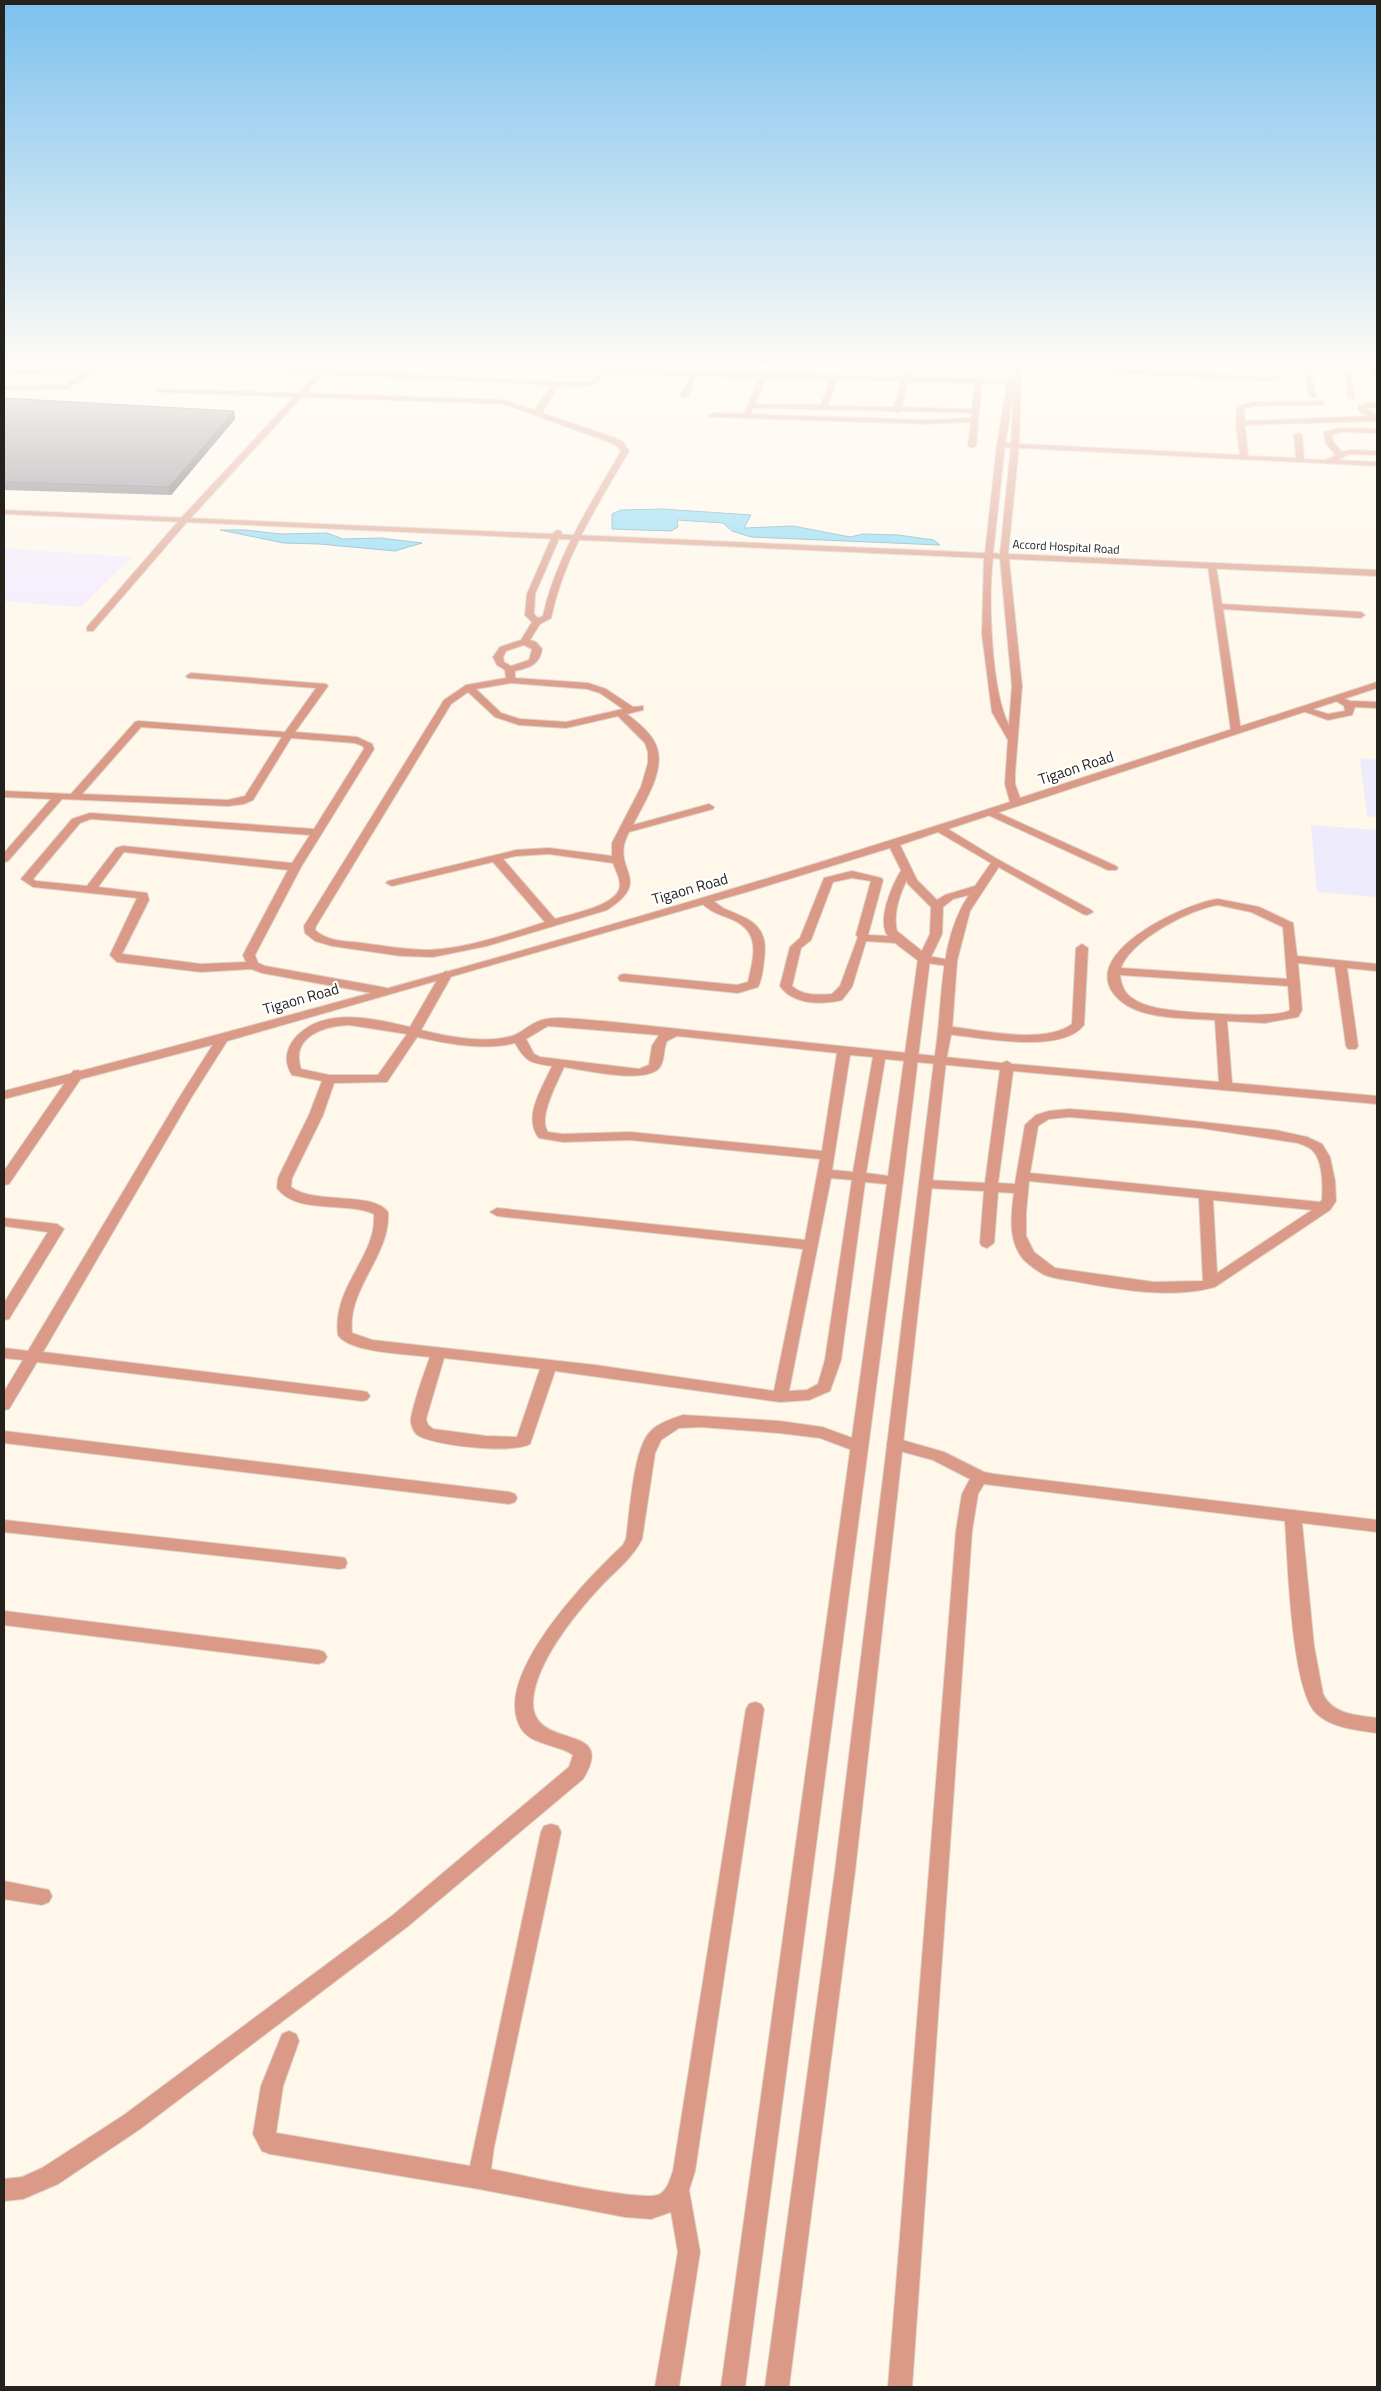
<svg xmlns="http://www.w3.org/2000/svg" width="1381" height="2391" font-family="'Titillium Web',sans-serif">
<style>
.industrial{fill:#eeebfd}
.education{fill:#f1e9ff}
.water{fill:#78d5f7;stroke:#5f9fb6}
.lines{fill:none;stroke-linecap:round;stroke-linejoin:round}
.minor-casing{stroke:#dbd5c9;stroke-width:2}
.tertiary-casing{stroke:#dbd5c9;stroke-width:2}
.minor{fill:#db9988;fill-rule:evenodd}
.tertiary{fill:#db9988;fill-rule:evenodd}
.wall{fill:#6b6a74}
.shaded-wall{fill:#57565e}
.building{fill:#7c7b87;stroke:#57565e}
.labels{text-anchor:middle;stroke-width:4.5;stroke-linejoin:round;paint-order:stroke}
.far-street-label{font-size:12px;fill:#25221e;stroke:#fff}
.street-label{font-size:15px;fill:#25221e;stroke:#fff}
</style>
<rect width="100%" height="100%" fill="#fef7ea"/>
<path class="industrial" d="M1360,758l17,2v57l-10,-1z
M1311,825l66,5v67l-60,-5z"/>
<path class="education" d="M4,548l128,9 -51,50 -77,-6z"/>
<path class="water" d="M662,509l89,6 -7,13 49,-2 57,11 13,-3 35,1 36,5 6,5 -189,-8 -19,-6 -9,-8 -46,-3 1,7 -7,4 -59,-2v-15l9,-4z
M220,530h25l36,4 46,-1 16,6 37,-1 42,5 -27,8 -76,-7 -35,-1z"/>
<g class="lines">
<defs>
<path id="minor" d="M90,368h8l-30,21 -64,1v-4l62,-1 16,-11h-71l-2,-3z
M230,368l89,2 9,-2 -1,2 257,13 10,-3 9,-12 299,9 2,-5 3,-2 3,2 -1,5 102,3 3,2 -3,2 -29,-1 -6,63 -4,2 -4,-2 3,-24 -44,2 -217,-7 -1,-2 4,-2 31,1 15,-36 -63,-2 -8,20 -4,2 -4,-2 10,-20 -84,-2c-14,16 -29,13 -48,12l-16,27 73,25 8,4 6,9c-31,53 -65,106 -78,167l-11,6 -10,16 6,2 6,7c-2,16 -14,19 -27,22v7l73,5 18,6 27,18 10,-1v4l-16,4c10,8 22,17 28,29 13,25 -11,59 -22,82l76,-21 5,3 -1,2 -84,23c-21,39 27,46 -22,78l-120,36 -54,11 -32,-1 -69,-10 -17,-5 -10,-8 -1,-7 140,-226 22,-15 40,-7 -1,-8 -8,-5 -4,-8 7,-10 21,-7 11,-18 -7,-7 2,-21 27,-62 4,-2 4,2 -27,62 -1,20 4,4 5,-2c13,-60 48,-112 78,-165l-4,-5 -8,-4 -106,-38 -201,-7 -115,125 -94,109h-6v-4l94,-109 113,-121 -136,-5 -2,-1v-2l142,4 18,-19zM323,374l228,11 -16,25 -31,-10 -198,-7zM766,378l64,2 -9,25 -66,-1zM837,380l64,1 -7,26 -66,-1zM908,382l67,1 -3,26 -70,-2zM753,408l141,3 3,2 3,-2 72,2 -1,5 -44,2 -177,-6zM524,645l8,4 -3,11 -18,6 -7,-4 -1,-5 3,-6zM511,683l76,6 13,4 23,16 -57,13 -46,-3 -19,-6 -25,-24zM468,692l27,25 24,8 47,3 52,-12 27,27 3,9v11l-7,24 -29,56v13l-63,-8 -33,2 -128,31 -2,2 6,3 101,-24 52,60c-37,12 -76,26 -115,28 -23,0 -45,-4 -68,-7 -16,-2 -34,-1 -47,-13l1,-4 135,-222zM549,854l64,9c3,8 9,18 6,27 -8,17 -48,24 -64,29l-52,-60 13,-3z
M1034,368h51l184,9h7l4,-4 3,2 -3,5 -11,1z
M1304,368h6l6,30 -7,-2z
M1344,368h6l5,32 -7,-2z
M1370,368h7v12l-3,-2z
M1321,401h3v4l-70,1 -10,3 1,12 122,-5 -9,-6v-4l8,-3h11v4l-11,1 11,8v5l-132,4 3,31 48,2 -2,-23 4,-2 4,2 2,24 21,1 11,-5 -10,-11 -2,-12 15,-4 38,1v4l-37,-1 -9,3 3,8 8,9 7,-2 28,1v4l-27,-1 -13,6 40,2v4l-376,-19 -4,-2 4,-2 239,12 -4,-32 1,-17 17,-4z
M1212,563l4,3 6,38 139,8 4,3 -4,3 -138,-9 18,122 -5,3 -5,-3 -23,-165z
M191,673l135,11 2,2 -33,46 62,5 15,7 2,5 -73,118 -46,88 3,8 7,3 117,21 4,1 2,3 -2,3 -4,1 -120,-22 -11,-4 -50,3 -84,-10 -7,-7 27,-57 -104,-11 -12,-8 51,-60 18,-6 224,16 50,-80 -1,-3 -8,-3 -64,-5 -38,62 -9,4 -16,2 -166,-7 -54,62 -4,1v-9l47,-54 -47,-2v-6l67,3 64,-72 3,-1 147,11 31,-44 -128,-10 -2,-2zM141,727l141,10 -37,59 -17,4 -146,-6zM91,819l219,16 -18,28 -169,-17 -7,2 -29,38 -51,-5 -3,-2 47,-56zM124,852l164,18 -45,85 3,7 -45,2 -79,-10 27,-54 -2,-7 -49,-6z
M1338,696l12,5 27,1v6l-22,-1 -3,8 -24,5 -28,-10 5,-3 23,7 17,-3 -1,-5 -11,-7z
M990,809l126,57 2,2 -2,2h-8l-122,-56v-4z
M997,859l94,51 2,2 -6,3 -4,-1 -90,-50v-4z
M906,868l6,3c-10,16 -20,41 -15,60l31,25 27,5 2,3 -2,3 -35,-5 -25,-19 -29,-2 -14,46 -10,13c-20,5 -49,5 -62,-14l10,-39 10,-9 24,-60 28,-7 29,7 2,2 -15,55 20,1c-12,-15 5,-53 14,-67zM852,878l19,3 -15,54 2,2 -18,49 -8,8c-13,1 -30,2 -40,-8l9,-38 10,-8 22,-58z
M705,897c7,1 12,8 20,12 27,11 44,17 39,51 -1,9 -2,19 -6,27l-20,6 -118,-12 -2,-3 2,-3 4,-1 113,11 11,-3c7,-30 13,-53 -22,-65 -11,-4 -20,-8 -27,-17z
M1218,899l41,8 34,16 4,33 80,8v7l-30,-3 11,78 -2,3h-8l-2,-3 -11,-79 -37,-4 4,47 -4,7 -33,6 -38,-2 5,62 145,13v8l-364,-33 -15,112 17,1 10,-59 11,-10 13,-4 20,-2 52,4 154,17 32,7 15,7 8,13 5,24 1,20 -6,9 -115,77c-44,12 -93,3 -137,-5 -10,-2 -23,-3 -33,-7 -8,-4 -16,-10 -22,-16 -15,-19 -12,-43 -9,-66l-16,-1 -4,51 -7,5 -5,-2 -2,-3 4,-52 -58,-3 -7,-4 7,-4 59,3 15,-113 -115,-11 -19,114 30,4 7,4 -7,4 -31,-3 -24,178 -11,31 -21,9 -29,2 -225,-31 -25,73c-18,10 -93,2 -111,-8 -4,-2 -7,-8 -8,-13 -2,-8 15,-55 19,-66 -21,-3 -81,-4 -92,-22 -6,-49 39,-78 36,-121 -27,-13 -78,1 -97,-26l1,-10 31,-63 13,-34 -30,-6c-7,-11 -7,-22 0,-33 27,-37 80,-24 118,-15l30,-52 6,-4 6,4 -31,55c28,7 64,14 91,6 12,-4 20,-15 34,-17 17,-3 39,1 57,2l399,42 5,-2 5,3 207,18 -4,-62c-27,-2 -71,0 -93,-18 -55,-44 62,-99 96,-103zM1218,905l33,7 32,15 4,52 -166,-11c10,-28 69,-59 97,-63zM1120,975l168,11 2,24c-13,10 -113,2 -133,-2 -9,-2 -18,-5 -25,-10 -8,-5 -11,-14 -12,-23zM349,1025l58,9 -29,41h-49l-28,-6c-11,-33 24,-43 48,-44zM548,1026l111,9 -7,11 -3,19 -10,4 -99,-12 -6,-3 -8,-15zM677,1036l160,17 -15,98 -192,-19 -67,2 -15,-2c-11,-13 10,-51 16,-65 20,3 84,18 96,0 5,-7 3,-18 7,-26zM417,1037c32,7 67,14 98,6 11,19 15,20 37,23 -9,21 -30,51 -13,72l24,4 67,-2 190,19 -15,81 -308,-32 -7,4 7,4 306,33 -29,142 -179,-26 -223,-25 -20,-7c-5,-46 39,-77 36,-121 -15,-21 -73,-7 -97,-25l1,-9 31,-63 11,-32 53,-1zM850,1055l23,2 -20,115 -21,-2zM1069,1117l131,11 98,15c5,2 12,4 15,8 10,10 10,36 9,49l-2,2 -290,-29 8,-47 11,-7zM831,1178l21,2 -27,180 -7,24 -11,6 -18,1zM1029,1181l170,17 4,83 -49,1 -99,-14 -21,-16 -8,-16v-23zM1213,1200l99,10 -95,63zM444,1358l96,11 -23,68 -31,-1 -53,-7 -5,-4 -2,-6z
M1082,944l6,4 -4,77c-23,30 -105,12 -138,9l-6,-4 6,-4c34,4 98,19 126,-2l4,-76z
M223,1034l6,4 -38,60 -148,254 319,39 5,1 3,4 -3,4 -5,1 -325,-39 -28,47 -5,1v-18l19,-32 -19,-2v-10l24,3 151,-253 40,-63z
M78,1070l6,4 -75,110 -5,1v-14l69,-100z
M4,1218l53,6 7,5 -55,90 -5,1v-17l44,-71 -44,-6z
M683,1415l96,6 43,6 44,16 2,4 -2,4 -6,2 -40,-15 -41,-5 -78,-6 -22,1 -18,12 -6,13 -13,86c-9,18 -23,29 -37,43 -26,27 -64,73 -71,111 -12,63 87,24 49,86l-176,148 -267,202 -82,55 -35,15 -19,2v-22l18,-2 20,-9 82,-53 269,-200 176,-148 4,-12 -3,-2c-14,-8 -38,-9 -48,-23 -34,-51 67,-153 101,-185l3,-6c4,-26 7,-87 23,-106 8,-10 23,-14 34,-18z
M4,1431l505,61 6,2 2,4 -2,4 -6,2 -505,-61z
M895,1438l49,14 40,20 10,2 383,46v12l-75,-9 12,123 9,48c10,21 34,21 54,24v15c-20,-3 -46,-5 -61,-20 -25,-25 -28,-153 -31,-192l-301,-37 -6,10 -6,37 -60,856h-24l68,-856 6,-37 8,-15 -37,-19 -44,-12 -2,-4 2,-4z
M4,1520l335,37 6,1 2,5 -2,5 -6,1 -335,-37z
M4,1611l314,39 6,2 3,5 -3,5 -6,2 -314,-39z
M755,1702l6,2 3,5 -69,462 -6,19 11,62 -21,135h-24l23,-135 -7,-40 -20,7 -26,-2 -146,-28 -209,-35 -8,-3 -9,-17 8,-48 21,-52 7,-3 7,3 3,7 -16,45 -7,47 194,33 71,-334 3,-6 7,-2 7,2 3,6 -67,315 -3,22c25,5 154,35 169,25 8,-5 10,-15 13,-23l73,-462 3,-5z
M4,1881l45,9 3,6 -3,6 -7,3 -38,-6z"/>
<path id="tertiary" d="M1015,368h6l-2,78 -11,108 369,16v6l-368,-17 13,127 -7,87v11l5,14 357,-116v6l-429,141 54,33 -32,49 -13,50 -5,69 -6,31 -91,810 -66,516h-24l70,-516 99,-810c10,-55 3,-119 35,-166l-16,4 -10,8 -1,27 -12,25 -27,222 -158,1206h-24l197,-1428 12,-25 1,-27 -23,-23 -18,-36 -140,43 -523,150 -223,58v-8c338,-88 675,-181 1006,-289l-5,-18 3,-44 -16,-28 -10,-78 2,-76 -980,-44v-4l981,43 12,-108 10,-61 7,-1zM1014,389l-3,57 -11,108 -7,-1 12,-108zM993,558l7,1 12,127 -3,39c-18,-33 -21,-128 -16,-167zM938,832l53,31 -16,23 -30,9 -8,5 -20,-20 -17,-35z"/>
</defs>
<use href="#minor" class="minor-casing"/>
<use href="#tertiary" class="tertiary-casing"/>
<use href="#minor" class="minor"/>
<use href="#tertiary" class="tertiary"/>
</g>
<path class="wall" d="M4,398l230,13 1,8 -64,76 -167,-5z"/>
<path class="shaded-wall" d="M234,411l1,8 -64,76 -2,-8z"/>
<path class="building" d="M4,398l230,13 -65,76 -165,-5z"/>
<linearGradient id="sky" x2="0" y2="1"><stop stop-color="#7bc1ee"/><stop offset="0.52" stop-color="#fffbf6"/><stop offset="1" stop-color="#fffbf6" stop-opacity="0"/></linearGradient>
<rect width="1381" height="703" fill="url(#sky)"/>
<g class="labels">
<g class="far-street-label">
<text transform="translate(1066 547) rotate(3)" y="4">Accord Hospital Road</text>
</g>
<g class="street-label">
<text transform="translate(1076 768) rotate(-18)" y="5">Tigaon Road</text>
<text transform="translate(690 889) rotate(-16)" y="5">Tigaon Road</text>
<text transform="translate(301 999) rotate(-16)" y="5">Tigaon Road</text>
</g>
</g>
<rect width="1381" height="2391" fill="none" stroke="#25221e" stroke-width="10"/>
</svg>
